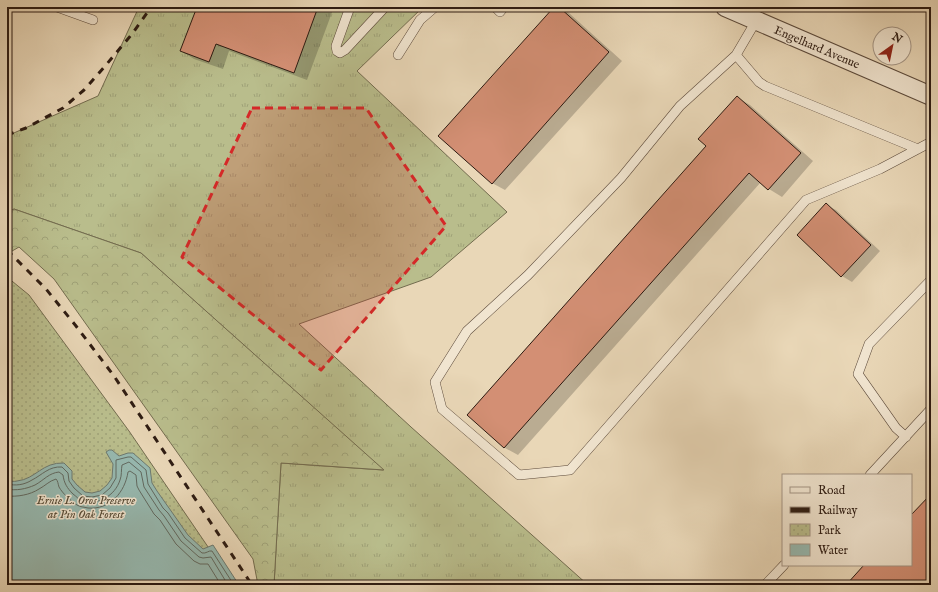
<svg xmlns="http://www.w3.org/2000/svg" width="938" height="592" font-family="'IM FELL English',serif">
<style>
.grass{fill:url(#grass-tufts);stroke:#736c4f}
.forest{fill:url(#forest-crowns);stroke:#736c4f}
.park{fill:url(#park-dots);stroke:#736c4f}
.water{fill:#97b9b0;stroke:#6d7a71}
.shadow{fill:#0003}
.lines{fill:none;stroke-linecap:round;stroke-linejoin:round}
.shore{stroke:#626a61;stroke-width:1}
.building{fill:#d38f74;stroke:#2d1b12}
.service-casing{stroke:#5c4a3b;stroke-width:10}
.minor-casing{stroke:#5c4a3b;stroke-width:20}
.service{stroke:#f1e5d0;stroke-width:9}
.minor{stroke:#f1e5d0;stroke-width:18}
.rail{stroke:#2d1b12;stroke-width:3;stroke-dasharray:7 7;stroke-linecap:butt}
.marked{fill:#d62828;fill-opacity:0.2;stroke:#d62828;stroke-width:3;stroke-dasharray:8 5;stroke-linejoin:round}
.labels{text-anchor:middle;stroke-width:3;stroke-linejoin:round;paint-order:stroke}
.street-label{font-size:12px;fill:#2d1b12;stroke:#f1e5d0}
.park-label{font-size:12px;font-style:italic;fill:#574c37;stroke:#f1e5d0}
</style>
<defs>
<pattern id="grass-tufts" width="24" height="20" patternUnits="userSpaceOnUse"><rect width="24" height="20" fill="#b9bd8c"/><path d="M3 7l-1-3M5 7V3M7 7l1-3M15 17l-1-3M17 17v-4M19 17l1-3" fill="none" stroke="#9fa278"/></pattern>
<pattern id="forest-crowns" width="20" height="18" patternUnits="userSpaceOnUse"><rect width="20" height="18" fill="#b9bd8c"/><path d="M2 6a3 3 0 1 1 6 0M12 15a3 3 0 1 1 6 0" fill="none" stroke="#9fa278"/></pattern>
<pattern id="park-dots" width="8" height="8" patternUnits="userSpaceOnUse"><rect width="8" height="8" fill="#b9bd8c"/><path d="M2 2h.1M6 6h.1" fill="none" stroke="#9fa278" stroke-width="1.8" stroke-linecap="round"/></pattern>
</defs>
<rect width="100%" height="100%" fill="#e9d7b7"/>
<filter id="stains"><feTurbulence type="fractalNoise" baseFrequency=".005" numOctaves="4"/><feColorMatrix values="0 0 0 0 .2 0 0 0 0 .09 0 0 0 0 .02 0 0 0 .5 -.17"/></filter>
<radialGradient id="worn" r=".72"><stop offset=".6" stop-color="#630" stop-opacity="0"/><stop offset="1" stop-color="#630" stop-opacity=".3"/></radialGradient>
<path class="grass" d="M139,7h284l-66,64 150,141 -76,65 -132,47 112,103 177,158h-314l7,-122 102,7 -242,-217 -127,-44 -7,4v-77l91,-40z"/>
<path class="forest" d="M14,209l127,44 243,217 -103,-7 -7,122h-16l-5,-26 -199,-280 -35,-32 -12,7v-41z"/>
<path class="park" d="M7,277l22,18 100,136 105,154h-227z"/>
<path class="water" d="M109,450h3l7,6 9,-3h5l17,15 2,15 5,8 31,44 15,14 10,-4 26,40h-232v-105c3,1 7,2 10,1 19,-2 25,-19 47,-18l8,8v8l5,6 8,7 7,1 8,-2 7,-6 5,-7 1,-14 -7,-12z"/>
<path class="shadow" d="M198,7h136l-27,73 -78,-29 -6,18 -29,-10 -13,-8z
M555,7h3l11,6 53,48 -117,129 -13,-7z
M737,97l13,8 63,56 -31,36 -13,-8 -8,-7 -243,273 -13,-7 -37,-33 239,-270z
M826,205l10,5 44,41 -28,31 -10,-6z"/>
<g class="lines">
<path class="shore" d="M7,484c9,2 17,1 25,-4 10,-5 17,-14 30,-13l6,6 1,8 5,7 9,8 9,1 10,-2 8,-7 6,-10v-18l12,-3h3l15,13 2,14 15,24 5,5 17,25 17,15c4,1 7,-3 10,-2l22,34
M7,489c9,2 19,0 28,-4 9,-5 14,-12 24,-13l4,3c1,8 4,13 10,19 3,2 6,6 10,7 15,4 32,-5 37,-21 2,-5 1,-10 2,-15l7,-3 12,10 3,15 15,23 5,6 17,25 18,16 4,1 8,-1 17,28
M7,496c10,1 23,-1 32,-7 6,-3 10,-8 17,-10 2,2 2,5 3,8 4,7 11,13 18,18 3,2 7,2 11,3 22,2 37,-16 40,-36l2,-1 6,4 1,11 2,4 15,24 6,6 16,24 18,17 6,3h8l13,21"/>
</g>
<path class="building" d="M197,7h121l-24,66 -78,-29 -7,18 -29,-11z
M554,7h5l50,45 -117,132 -54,-48z
M737,96l64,57 -33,37 -19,-17 -245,275 -37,-33 239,-269 -8,-7z
M826,203l45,42 -30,32 -44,-42z
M931,494v91h-85l18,-20h47v-50z"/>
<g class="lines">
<defs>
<path id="service" d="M57,7l36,13
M350,7l-14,39 1,5 3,2 5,-3 40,-43
M495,7l5,5 4,-5
M756,21l-20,34 -56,51 -59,72 -93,97 -61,56 -32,51 7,27 77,66 51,-5 236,-270 74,-31 51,-27
M398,55l22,-35 15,-13
M736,55l23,27 6,4 153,63
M906,437l-10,-9 -38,-54 11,-30 62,-64
M870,475l61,-66
M765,585l19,-20"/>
<path id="minor" d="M725,7l206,89"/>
</defs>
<use href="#service" class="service-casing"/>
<use href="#minor" class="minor-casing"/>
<use href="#service" class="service"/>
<use href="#minor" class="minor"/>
<path class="rail" d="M7,135l19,-7 37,-20 21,-18 22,-25 26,-31 15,-21 3,-6
M7,250l39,39 30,37 38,50 138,209"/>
</g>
<path class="marked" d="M252,108h114l80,118 -125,144 -139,-113z"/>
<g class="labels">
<g class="street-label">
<text transform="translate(817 47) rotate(23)" y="4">Engelhard Avenue</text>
</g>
<g class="park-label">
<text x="86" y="504">Ernie L. Oros Preserve<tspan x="86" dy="14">at Pin Oak Forest</tspan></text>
</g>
</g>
<rect width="938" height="592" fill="none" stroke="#e9d7b7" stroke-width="24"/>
<rect x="8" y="8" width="922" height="576" fill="none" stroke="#2d1b12" stroke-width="2"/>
<rect x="12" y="12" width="914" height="568" fill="none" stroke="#2d1b12"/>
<rect x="782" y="474" width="130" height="92" fill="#f1e5d0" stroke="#a39484"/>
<rect x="790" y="487" width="20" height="6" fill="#f1e5d0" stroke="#a39484"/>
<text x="818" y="494" font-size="12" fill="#2d1b12">Road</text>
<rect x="790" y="507" width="20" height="6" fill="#2d1b12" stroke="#a39484"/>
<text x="818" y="514" font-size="12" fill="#2d1b12">Railway</text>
<rect x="790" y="524" width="20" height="12" fill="url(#park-dots)" stroke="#a39484"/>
<text x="818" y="534" font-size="12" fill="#2d1b12">Park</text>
<rect x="790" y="544" width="20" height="12" fill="#97b9b0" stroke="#a39484"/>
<text x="818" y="554" font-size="12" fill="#2d1b12">Water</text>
<g transform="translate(892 46) rotate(33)"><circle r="19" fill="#f1e5d0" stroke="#a39484"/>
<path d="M0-3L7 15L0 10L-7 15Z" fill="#8f2418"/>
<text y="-6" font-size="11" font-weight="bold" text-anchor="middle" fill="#2d1b12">N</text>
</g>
<rect width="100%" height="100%" filter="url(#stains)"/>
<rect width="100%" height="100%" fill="url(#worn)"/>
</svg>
